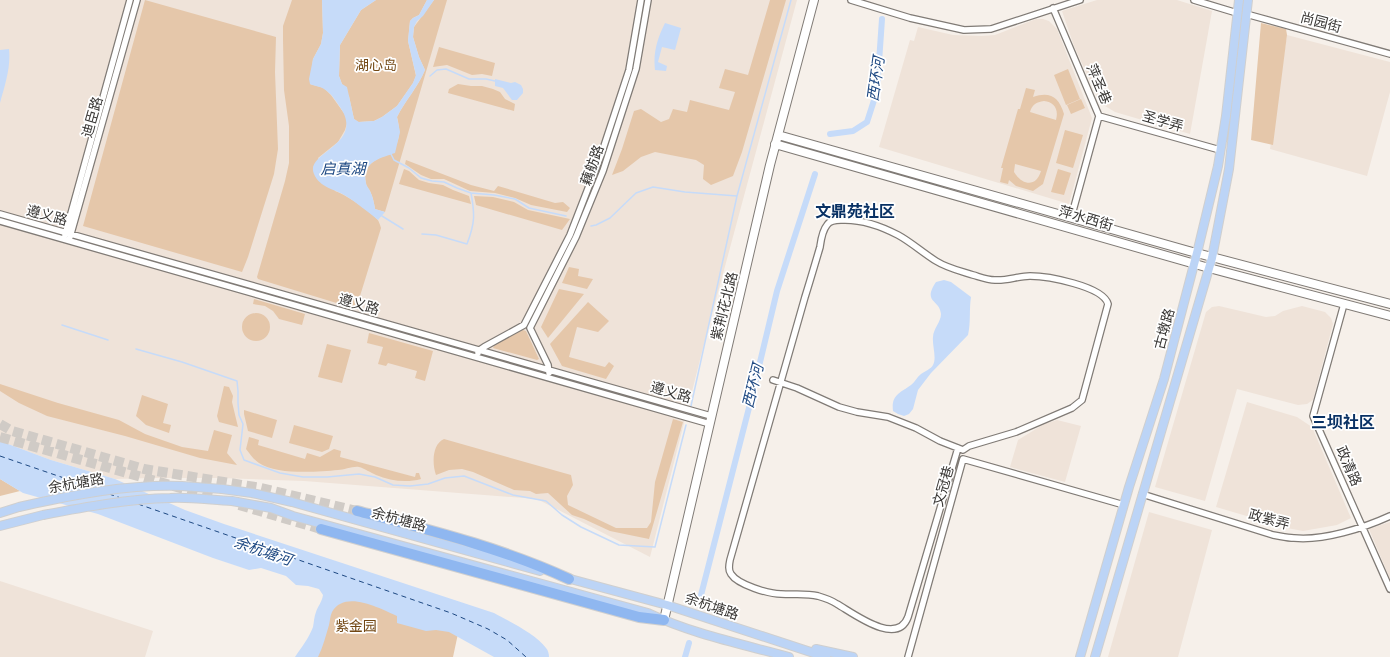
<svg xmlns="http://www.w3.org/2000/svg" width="1390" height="657" font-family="'Space Grotesk','Noto Sans SC',sans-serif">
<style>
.built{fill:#efe3d9}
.green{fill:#e5c7aa;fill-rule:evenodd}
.water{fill:#c6dbf9}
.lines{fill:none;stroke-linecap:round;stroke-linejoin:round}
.stream{stroke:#c6dbf9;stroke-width:1.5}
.canal{stroke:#c6dbf9;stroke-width:6}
.ferry{stroke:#1d4882;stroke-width:1;stroke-dasharray:5 4;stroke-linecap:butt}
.highway-tunnel{stroke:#d0cbc6;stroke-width:10;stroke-dasharray:10 5;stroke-linecap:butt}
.street-casing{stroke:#807b76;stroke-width:8}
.secondary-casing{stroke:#807b76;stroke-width:10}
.primary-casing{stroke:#cfcfcf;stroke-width:10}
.highway-casing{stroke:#cfcfcf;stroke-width:12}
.street{stroke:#fff;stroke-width:5.5}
.secondary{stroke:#fff;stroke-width:8}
.primary{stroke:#bcd4f6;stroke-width:8}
.highway{stroke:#8fb7f0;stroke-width:10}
.primary-bridge-casing{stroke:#cfcfcf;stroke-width:10;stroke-linecap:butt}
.primary-bridge{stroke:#bcd4f6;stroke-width:8}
.labels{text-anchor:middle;stroke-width:3.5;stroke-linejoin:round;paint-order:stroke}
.street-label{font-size:14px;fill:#393735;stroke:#fff}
.park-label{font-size:14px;fill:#724713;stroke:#fff}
.water-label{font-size:15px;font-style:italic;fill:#1d4882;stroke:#fff}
.quarter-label{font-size:16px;font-weight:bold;fill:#093164;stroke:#fff}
</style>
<rect width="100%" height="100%" fill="#f6f0ea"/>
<path class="built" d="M0,0h797l-93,344 -54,213 -113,-58 -233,-18 -84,-3h-66l-39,1 -64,-19 -51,-19z
M1097,0h80l35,11 -22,123 -75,-22 -15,-9 -26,-57 -12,-35z
M1036,19h7l6,2 8,8 35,89 -23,86 -190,-57 31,-107 4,1 4,-14 35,8 29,1 13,-1z
M1287,35l103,27v30l-23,84 -97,-27z
M1219,306l47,11 9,-1 8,-5 19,-5 23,6 6,6 2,6 -20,76 -6,4 -9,1 -61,-16 -32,112 -50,-14 51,-175 6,-5z
M1247,402l50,15 15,10 39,91 -14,7 -34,6 -16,-3 -71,-21z
M1057,420l24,6 -16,56 -55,-15 8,-27 26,-16z
M1149,512l63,18 -34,127h-70z
M1390,522v57l-21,-50z
M0,581l153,50 -8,26h-145z"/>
<path class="green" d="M145,0l131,37 -1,35 3,77 -4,25 -26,83 -6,15 -159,-46z
M292,0h30l1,33 -2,11 -8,15 -3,25 14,4 7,7 15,21 1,7 -2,7 -7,12 -20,16 17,33c10,3 35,20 42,28 2,2 3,6 4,9l-25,81 -98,-30 -1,-2 28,-96 4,-18v-37l-5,-36 -1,-50v-14z
M376,0h51l-8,15 -6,3 -3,3 -2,20 8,35 -3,7 -16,23 -15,11 -8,4 -16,1 -4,-3 -5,-23 -7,-12 -3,-8 1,-31 21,-35z
M434,0h13l-62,212 -10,-3c-1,-6 -2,-12 -5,-18 -1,-2 -4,-5 -4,-8 -5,-18 12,-26 25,-29 9,-14 10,-21 6,-37 8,-16 21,-30 28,-47l-6,-13 -6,-20 1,-10z
M770,0h16l-44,152 -9,24 -22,9 -8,-6 1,-14 -8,-5 -41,-8 -14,5 -18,14 -11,4 10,-26 12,-38 7,-2 20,13 8,-3 4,-10 14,3 3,-12 39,10 6,-18 -16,-4 6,-19 23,6z
M1261,23l25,6 1,6 -14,110 -22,-5z
M439,47l56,16 -3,13 -10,-2 -10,1 -25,-10 -14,2z
M1068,69l12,30 -14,6 -12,-30z
M458,84l13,2h11l11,3 7,3 5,7 10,5 -1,7 -66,-18 1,-4z
M1026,88l9,2 -2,7c17,-6 26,0 31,17l-21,70 -10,7 -17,-5 -7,-6 -1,4 -8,-2 3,-14h-2l17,-59h2zM1044,101c10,1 15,8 12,19l-26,-8c2,-7 6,-10 14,-11zM1015,164l26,7c-5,17 -19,14 -27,1z
M1081,99l4,9 -14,6 -4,-9z
M1065,130l18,5 -10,33 -17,-5z
M406,160l65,25 23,6 4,-5 57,17 8,-1 7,6 -3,4 -36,-7 -16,-7 -20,-5 -25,-2 -26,-12h-13l-10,-4 -16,-11z
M404,169l5,2 10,9 10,3 14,2 10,5 16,6 2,8 -72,-20z
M1058,169l13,4 -7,22 -13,-3z
M474,196l19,1 21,5 14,8 42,9 -8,11 -86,-25z
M569,267l10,2 -1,7 15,3 -6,10 -25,-6z
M559,289l25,5 -36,44 -7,-11z
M254,299l51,15 -3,11 -23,-6 -6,-8 -8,-5 -12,-2z
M588,302l21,19 -11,11 -21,-5 -8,30 36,10 4,-5 5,4 -8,13 -44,-13 -12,-22z
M242 327a14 14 0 1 1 28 0a14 14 0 1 1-28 0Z
M523,330l3,1 13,28 -2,1 -44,-12 2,-4z
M369,333l64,18 -8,30 -10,-3 2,-7 -29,-8 -2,3 -8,-2 5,-17 -16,-4z
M327,344l24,6 -9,33 -24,-6z
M0,384l58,19 61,17 26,14 37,13 26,4 6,-21 18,5 -5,18 10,12 -37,-7 -75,-22 -78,-20 -28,-13 -19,-12z
M224,386l5,1 4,9 -1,6 6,25 -19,-5 -2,-6z
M142,395l26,9 -5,19 8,2 -2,8 -23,-8 -10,-9z
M244,410l33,10 -5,18 -24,-7 -4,-17z
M673,419l10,3 -34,117 -39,-8 -26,-12 -12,-4 -24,-22 -12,1 -6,-3 -16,-1 -41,-18 -11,-3 -13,1 -13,5c-4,-11 -4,-31 8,-36l127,36 2,10 -6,11 1,9 48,23h31l4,-6 4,-40z
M294,425l39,11 -4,13 -7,3 -33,-9z
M249,437l10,3 -1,5 47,14 2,-6 13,4 14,-8 7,2 -1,6 75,20 1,-4h3l2,6c-14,4 -31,2 -45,-4 -5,-2 -12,-7 -17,-8 -6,-1 -15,3 -21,3 -21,2 -62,5 -79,-7 -5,-3 -9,-9 -13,-14z
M0,479l20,12 -20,5z
M349,591l110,38 -6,28h-146l24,-49z"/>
<path class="water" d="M322,0h54l-15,10 -21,35 -1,31 3,8 5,3 7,32 5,3 15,-1 8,-4 15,-11 16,-23 3,-8 -8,-34 2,-20 3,-3 6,-3 8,-15h7l-11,16 -6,5 -3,6 -1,10 6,20 6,13c-7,17 -20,31 -28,47l3,15 -5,21c-14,5 -34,9 -29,30 0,3 3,5 4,8 3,6 4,12 5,18l10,3 -7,8c-10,-8 -21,-17 -32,-24 -11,-7 -26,-8 -32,-22 -10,-22 52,-29 26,-67 -4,-6 -9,-14 -16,-18 -4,-3 -10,-3 -14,-5l-1,-5 4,-20 8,-15 2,-11z
M665,23l16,5 -6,22 -13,-3 -4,15 9,4 -1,5 -11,-1c-2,-17 2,-31 10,-47z
M9,49c2,18 -4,36 -9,54v-53z
M495,79l16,4 4,-1 6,3 2,4v4l-6,7h-5l-9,-12 -8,-2z
M944,280l7,2 20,15c-2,13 0,25 -3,38l-37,38 -13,17 -5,19 -4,5 -5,2 -6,-2 -5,-3c-2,-16 7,-18 18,-26 4,-3 6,-8 10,-11 4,-3 10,-5 12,-9 4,-7 -1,-20 0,-28 0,-8 8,-15 8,-23 -1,-15 -19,-11 -5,-32z
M0,441l51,19 64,19 70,31 39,14 270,89c15,8 42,21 52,35 2,2 3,6 3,9h-55l-45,-25 -13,-2 -10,1 -29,-8v-7c-16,-7 -52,-27 -65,-4 -2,4 -2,9 -3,13 -3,10 -6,22 -11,32h-23c6,-9 14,-19 18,-30 1,-5 1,-10 3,-15 2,-6 6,-10 7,-17l-4,-6 -11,-3 -12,-1 -10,-9 -25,-8 -12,2 -36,-12 -115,-44 -75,-21 -23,-14z"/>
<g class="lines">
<path class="stream" d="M430,76l7,-6 9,-1 23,10h17l9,2
M391,154l3,6 15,8 12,10 11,3 12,1 13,6 14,5 23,2 21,4 14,9 37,8
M382,216l21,13
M591,226l5,-1 14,-7 26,-25 17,-6 32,5 52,4
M422,234l14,1 31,9c8,-21 8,-29 4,-51
M62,325l46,15
M136,349l46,13 55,19 1,10v12l1,12 4,9 -3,26 4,10 36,13 23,4h24l32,-3 16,3 18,8 17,1 18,-2 17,-6 19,-2 49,19 33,6 16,14 19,12 38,18 36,2 31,-122
M691,406l46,-210 54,-196"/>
<path class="canal" d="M830,134l23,-3 14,-9 10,-31 5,-72
M700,599l51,-199 26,-109 38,-117
M685,657l4,-14"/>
<path class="ferry" d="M0,456l93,32
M109,494l12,4
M138,504l313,109 37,16 19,11 19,17"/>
<path class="highway-tunnel" d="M0,424l12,7 132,38 117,19 96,23
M0,437l216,61
M239,505l82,24"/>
<defs>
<path id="street" d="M851,0l59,18 54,12 27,-1 89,-29
M1194,0l43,13
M1053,8l46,108 -28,102
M1246,14l144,40
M1099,116l121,34
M0,214l711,202
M0,221l710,203
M65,235l65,-235
M70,237l67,-237
M1344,304l-31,112 77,173
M478,353v-2l6,-4 40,-22 46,-90 31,-80 28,-85 12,-70
M549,373l-1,-8 -18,-37 46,-91 27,-66 33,-102 12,-69
M773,380l24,8 42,19 18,5 31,5 28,11 24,13 23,9 6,-4 47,-14 56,-24 10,-8 26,-96c-5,-18 -61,-28 -78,-28 -12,0 -23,5 -35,4 -8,0 -15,-3 -22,-5 -13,-4 -26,-7 -37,-14 -13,-8 -25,-19 -38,-26 -17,-9 -37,-16 -57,-15 -5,0 -11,0 -14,5 -5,6 -6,15 -7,22 -5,17 -10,34 -15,50 -25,88 -50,175 -75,263 -1,5 -2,10 1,14 7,11 38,20 50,20 13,1 24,-1 37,2 7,2 13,4 19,8 16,9 60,43 71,13l50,-169
M1142,494l131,41c7,1 14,3 21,3 29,3 70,-10 96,-22
M908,657l55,-198 161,46"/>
<path id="secondary" d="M778,135l411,116 201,53
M775,144l434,124 181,48
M664,620l106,-455 44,-165"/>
<path id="primary" d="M222,489l30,4 40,9 248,69
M232,501l39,7 22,8 355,97c44,21 94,31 141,44
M0,513l19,-6
M0,526l43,-11
M563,577l104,28 159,52
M816,649l37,8
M1080,657l49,-170 35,-108 34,-130 20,-83 8,-50 13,-116
M1095,657l117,-399 17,-89 19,-169"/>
<path id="highway" d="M357,511c72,19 145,37 212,68
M321,529l318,88 25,3"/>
</defs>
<use href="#street" class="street-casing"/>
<use href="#secondary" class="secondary-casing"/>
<use href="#primary" class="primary-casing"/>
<use href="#highway" class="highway-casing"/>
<use href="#street" class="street"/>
<use href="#secondary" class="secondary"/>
<use href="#primary" class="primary"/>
<use href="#highway" class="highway"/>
<defs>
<path id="primary-bridge" d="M19,507c53,-12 109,-23 163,-21 13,1 27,2 40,3
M43,515c42,-8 85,-16 127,-17 21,-1 41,2 62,3"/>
</defs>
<use href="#primary-bridge" class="primary-bridge-casing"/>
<use href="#primary-bridge" class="primary-bridge"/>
</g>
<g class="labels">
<g class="street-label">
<text transform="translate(1321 22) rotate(15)" y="5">尚园街</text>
<text transform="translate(1099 84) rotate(67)" y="5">萍圣巷</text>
<text transform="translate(92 117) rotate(-74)" y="5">迪臣路</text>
<text transform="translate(1163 121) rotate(16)" y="5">圣学弄</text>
<text transform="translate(592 165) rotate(-70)" y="5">藕舫路</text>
<text transform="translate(47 215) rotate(15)" y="5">遵义路</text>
<text transform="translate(1086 218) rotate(16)" y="5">萍水西街</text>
<text transform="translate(359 304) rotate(16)" y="5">遵义路</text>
<text transform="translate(724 306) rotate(-76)" y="5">紫荆花北路</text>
<text transform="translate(1164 329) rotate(-75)" y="5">古墩路</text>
<text transform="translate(671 392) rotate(16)" y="5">遵义路</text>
<text transform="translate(1349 466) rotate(66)" y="5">政清路</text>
<text transform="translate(76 483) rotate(-10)" y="5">余杭塘路</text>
<text transform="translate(943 486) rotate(-74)" y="5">文冠巷</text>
<text transform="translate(399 519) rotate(15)" y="5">余杭塘路</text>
<text transform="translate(1269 519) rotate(15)" y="5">政紫弄</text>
<text transform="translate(712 606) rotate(19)" y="5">余杭塘路</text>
</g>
<g class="park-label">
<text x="376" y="70">湖心岛</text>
<text x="356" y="631">紫金园</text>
</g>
<g class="water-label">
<text transform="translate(876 79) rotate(-82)" y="5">西环河</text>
<text x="343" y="174">启真湖</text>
<text transform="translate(753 386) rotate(-76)" y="5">西环河</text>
<text transform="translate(263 551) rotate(19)" y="5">余杭塘河</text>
</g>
<g class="quarter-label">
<text x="855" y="217">文鼎苑社区</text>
<text x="1343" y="428">三坝社区</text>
</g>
</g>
</svg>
